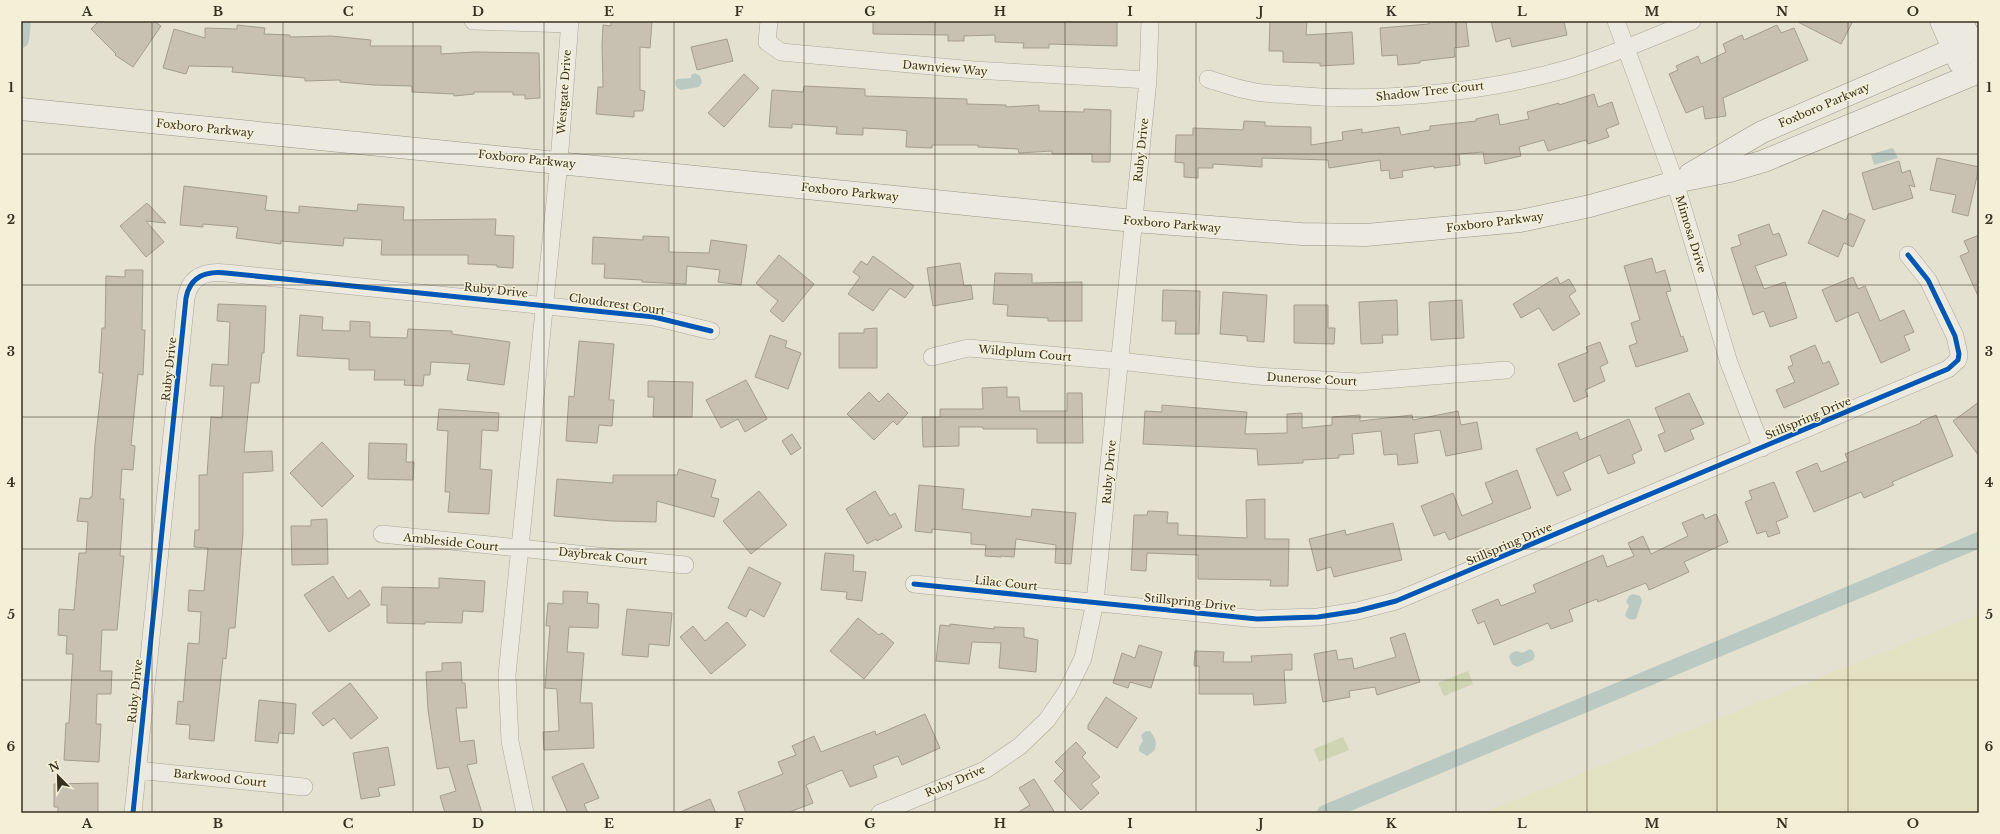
<svg xmlns="http://www.w3.org/2000/svg" width="2000" height="834" font-family="'Libre Baskerville',serif">
<style>
.farmland{fill:#e2e1c1}
.green{fill:#cfd4b3}
.water{fill:#bacac3}
.lines{fill:none;stroke-linecap:round;stroke-linejoin:round}
.canal{stroke:#bacac3;stroke-width:16}
.building{fill:#c8c1b1;stroke:#a49d8f}
.minor-casing{stroke:#aaa698;stroke-width:18}
.secondary-casing{stroke:#999588;stroke-width:23}
.minor{stroke:#eceae0;stroke-width:17}
.secondary{stroke:#eceae0;stroke-width:22}
.cycleway-casing{stroke:#f4f0d7;stroke-width:8}
.cycleway{stroke:#0057b8;stroke-width:5}
.grid{fill:none;stroke:#383020;stroke-width:1;stroke-opacity:0.55}
.labels{text-anchor:middle;stroke-width:3;stroke-linejoin:round;paint-order:stroke}
.street-label{font-size:11px;fill:#383020;stroke:#f4f0d7}
.neatline{fill:none;stroke:#383020;stroke-width:1.5}
.grid-label{font-size:13px;text-anchor:middle;font-weight:bold;fill:#383020}
</style>
<rect width="100%" height="100%" fill="#e4e1d0"/>
<path class="farmland" d="M1979,614v199h-495z"/>
<path class="green" d="M1468,671l5,13 -29,12 -6,-13z
M1343,737l6,13 -30,12 -5,-13z"/>
<path class="water" d="M695,73l5,3 2,6 -3,5 -18,3 -5,-3 -1,-5 2,-3 14,-1v-3z
M1893,148l5,10 -24,7 -3,-11z
M1633,594l7,2 2,5 -6,18c-5,1 -8,1 -11,-4l4,-9 -3,-4 3,-6z
M1530,649l3,2 2,5 -2,4 -16,7 -5,-3 -3,-7 2,-4 6,-2 5,2z
M1146,731h4c5,7 8,11 4,20l-7,5 -8,-5v-4l4,-6 -2,-6z"/>
<g class="lines">
<path class="canal" d="M21,40l2,-19
M1325,813l654,-273"/>
</g>
<path class="building" d="M99,21h55l7,5 -28,41 -18,-12 1,-1 -25,-25z
M611,21h41l-2,27 -10,-1v43l5,1 -2,20h-9v6l-38,-3 2,-27h5l-1,-42 1,-20 8,1z
M873,21h244v25l-68,-2v4h-26l1,-5 -29,-1v-7l-31,1v5h-16v-6l-75,-1z
M1270,21h37l-1,14 46,-3 2,32 -34,2v-3l-37,-1v-11h-14z
M1429,21h37l3,25 -15,2 1,9 -35,4v2l-22,2 -1,-10 -15,1 -2,-28 49,-4z
M1491,21h73l3,14 -55,12 -2,-9 -14,4z
M1796,21h57l-12,23z
M237,25l28,3 -1,6 26,1v2l41,-1 40,4 -1,6h71v8l34,-2 64,1 1,45 -15,1v-4h-12v-3h-39v2l-20,2v-2l-42,-2v-6l-38,-1 -34,-3v-2l-35,1v-3l-73,-6 1,-5 -44,-1 -3,8 -23,-6 11,-39 31,9v-10l32,1z
M1777,25l4,8 13,-5 14,32 -85,38 3,18 -21,3 -2,-13 -17,7 -17,-39 9,-4 -2,-4 22,-10 3,8 25,-12 -3,-8 19,-9 2,5z
M727,39l6,22 -36,9 -6,-23z
M744,74l15,14 -35,39 -16,-14z
M804,86l61,3v7l102,3v5l39,1v2l33,-2v6l45,1v-3l27,1 -1,52h-18v-8h-40v-3l-33,2 -1,-4 -40,-2v-2h-46v3l-26,-1 1,-16 -6,-1 -38,-2v7l-27,-1 1,-7 -45,-3v4l-23,-1 3,-37 31,2z
M1594,94l4,13 14,-5 7,22 -13,5 3,8 -21,7 -2,-4 -38,11 -4,-11 -25,7 2,9 -36,8 -2,-12 -24,2 1,11 -26,3v-2l-32,5 1,6 -13,2 -1,-9 -8,1 -1,-11 -51,8 -1,-8 -66,-2v9l-49,-3v4h-15v10l-14,-1v-14l-9,-1 1,-27h17v-7l50,2 1,-9 21,1v4l46,1v18l32,-5 -1,-8 20,-3v4l37,-6 2,8 29,-5v-4l46,-5v-2l22,-5 2,11 29,-6 -2,-7 32,-9v2z
M1937,158l42,9 -11,49 -16,-4 4,-17 -26,-5z
M1899,161l3,12 8,-3 5,17 -6,-2 4,13 -40,12 -11,-37z
M184,186l83,10 -2,14 34,3v-7l58,5 1,-7 46,3 -1,13 93,-1 -1,16 19,1 -1,32 -16,-1v-2l-29,-1v-9h-87l1,-15 -38,-2 -1,8 -62,-5v3l-45,-6 2,-11 -35,-3v3l-23,-2z
M147,203l19,20 -20,-2 18,21 -18,15 -26,-31z
M1823,210l23,10 3,-7 16,7 -12,27 -9,-4 -6,14 -30,-14z
M1769,224l4,11 6,-2 8,22 -32,11 9,23 21,-7 12,36 -27,9 -6,-16 -11,4 -22,-67 10,-3 -3,-10z
M1979,235v63l-19,-42 9,-4 -5,-11z
M643,236l26,1v15l40,1 2,-13 36,5 -6,40 -23,-3 2,-12 -33,-4 -1,18 -44,-2v-2l-38,-2 1,-14h-13l1,-27 50,3z
M779,255l35,29 -31,38 -13,-11 8,-10 -22,-18z
M873,256l41,30 -9,12 -15,-10 -17,23 -25,-17 12,-17 -7,-5 8,-11 6,4z
M1652,258l4,15 9,-3 6,21 -5,1 15,45 2,-1 5,15 -52,16 -7,-21 8,-3 -6,-20 9,-3 -16,-54z
M960,263l4,23 7,-1 2,14 -40,7 -6,-38z
M125,270h18l-1,60h3l-2,45 -5,-1 -7,71 4,1 -2,24 -11,-1 -2,30h4l-4,57h4l-7,74h-15l-2,41h12l-1,23h-14l-1,30h5l-2,38 -35,-2 2,-37h3l4,-69h-7l1,-18 -9,-1 1,-26 15,1 5,-57h7l2,-31 -11,-1 3,-23 10,1v-2h2l3,-53 8,-71h-4l3,-45h3l1,-52 19,1z
M995,273l37,1v9l50,-1v39h-34v-3l-41,-2 1,-11 -15,-1z
M1557,277l3,7 9,-5 7,12 -7,5 11,18 -27,17 -14,-23 -18,10 -8,-14z
M1853,277l5,12 7,-3 15,35 24,-11 10,22 -10,4 6,14 -29,13 -23,-51 -22,10 -14,-32z
M1163,290l37,1 -1,43h-24l1,-13h-14z
M1223,292l44,3 -3,47 -17,-1v-5l-27,-2z
M1397,300l1,35h-16l1,8 -22,1 -2,-42z
M1462,300l2,38 -33,2 -2,-38z
M218,304l48,2 -2,47h-2l-3,30h-8l-7,69 28,-1 1,20 -30,2v60l-8,95h-6l-3,31 -3,-1 -9,83 -25,-2 1,-14 -14,-1 2,-23 5,1 5,-59 11,1 2,-32 -13,-1 1,-21 15,1 4,-43 -14,-1 1,-17h4v-55h8l4,-58 11,1 2,-32h-14l2,-22 16,1 2,-43 -13,-1z
M1294,305h34v23h7l-1,16 -40,-1z
M300,315l23,2 -1,13 28,1v-10l20,1v15l37,1 1,-9 44,2v3l58,8 -6,43 -37,-5 3,-16 -39,-2 -1,13h-6l-1,11 -19,-1 1,-5h-31l1,-10h-26v-11l-52,-3z
M877,328v40h-38v-35h25v-4z
M770,335l17,6 -2,6 16,6 -13,36 -33,-12z
M579,341l35,3 -5,56h5l-2,26 -13,-1 -2,18 -31,-2 3,-45 5,1z
M1600,342l8,21 -8,4 5,14 -20,9 3,6 -14,6 -16,-38 30,-12 -2,-5z
M1815,345l8,19 6,-3 10,23 -55,24 -8,-18 19,-8 -7,-15 5,-2 -3,-9z
M746,380l21,39 -22,13 -7,-13 -17,9 -15,-28z
M648,381l45,1 -1,35h-39l1,-20h-6z
M1007,387v10h12l1,14h47v-18h15l1,50h-46v-14h-54v-2h-24v19l-36,1 -1,-30h18v-8h43l-1,-21z
M869,392l10,10 9,-9 20,20 -11,12 -4,-4 -19,19 -27,-26z
M1689,393l15,31 -14,6 4,9 -29,13 -7,-17 7,-3 -10,-24z
M1979,402v54l-26,-35z
M1162,405l85,7 -2,22 42,-1v-19l15,-1v15l30,-3v-8l28,-2v6l52,-6 1,5 45,-9 3,14 16,-3 5,27 -36,7 -6,-26 -26,4 4,29 -20,2 -1,-11 -13,1 -3,-24 -29,3 2,20 -15,1v3l-36,2v3l-45,2 -1,-16 -114,-5 2,-33 17,1z
M439,409l60,4 -1,18 -16,-1 -2,39 12,1 -3,44 -41,-2 2,-20h-5l3,-61 -11,-1z
M1936,415l17,41 -61,26 2,3 -30,13 -3,-6 -47,20 -18,-40 21,-9 4,9 27,-11 -3,-7 76,-31 -1,-1z
M1629,419l13,31 -10,5 3,8 -27,11 -8,-19 -37,17 8,18 -14,6 -21,-47 41,-17 3,8z
M792,434l9,14 -10,7 -9,-14z
M322,442l32,34 -32,31 -32,-34z
M369,443l38,1 -1,18h8l-1,18 -45,-1z
M679,469l37,11 -5,17 8,2 -5,18 -57,-16 -1,21 -44,-1 -58,-5 3,-37 56,4v-8h64z
M1517,470l14,38 -82,32 -4,-8 -11,4 -13,-30 32,-13 9,23 31,-13 -8,-20z
M1774,482l14,35 -12,5 4,11 -12,4 -2,-6 -9,3 -12,-32 7,-3 -3,-8z
M919,485l45,4 -2,20 69,8 1,-8 44,4 -5,51 -16,-1 1,-18 -40,-6 -2,18 -13,-1v1l-16,-1 1,-11 -15,-1v-11l-39,-4v4l-17,-2z
M759,491l28,34 -36,29 -28,-33z
M875,491l15,25 5,-3 7,14 -25,14 -1,-2 -9,5 -21,-35z
M1265,499v40h24l-1,47h-18l1,-6 -73,-1v-24l-51,-2 -1,18 -15,-1 3,-55h13l1,-4 20,1 -1,11h11v12l69,3 -1,-38z
M1703,514l2,5 11,-5 12,28 -44,20 5,10 -40,18 -3,-7 -48,19 -1,-3 -28,11 4,11 -22,8 -3,-6 -54,22 -10,-24 -6,3 -6,-14 26,-11 3,7 35,-14 -3,-7 70,-30 4,12 27,-11 -6,-13 15,-7 8,18 37,-18 -6,-13z
M327,519l1,45 -36,1 -1,-39h20v-6z
M1393,523l9,37 -68,17 -3,-10 -14,4 -8,-32 36,-9 1,5z
M825,553l29,2 -1,16 13,1 -4,29 -16,-2 1,-7 -26,-2z
M749,567l32,16 -17,34 -14,-8 -4,8 -18,-9z
M333,576l15,23 12,-9 10,15 -41,27 -25,-37z
M439,578l46,3 -2,31 -20,-1 -1,12 -37,-1v2l-38,-1v-18h-6l1,-18 57,1z
M563,591l25,1 -1,11 12,1 -1,24 -29,-1 -2,25 17,1 -4,50h12l2,45 -50,2 -1,-18 16,-1 -2,-42 -12,-1 5,-62h-4l2,-23 15,1z
M627,609l45,4 -3,33 -20,-2 -1,13 -26,-2z
M858,618l21,17 3,-2 12,10 -30,36 -34,-28z
M727,622l19,23 -35,29 -31,-37 13,-11 12,15z
M950,624l44,5v-2l30,1v9l14,3 -2,32 -37,-4 2,-25 -29,-1 -3,22 -33,-3 4,-36 10,1z
M1405,633l15,49 -43,13 -2,-8 -26,4 1,6 -27,5 -9,-48 22,-4 2,10 14,-2 2,11 42,-12 -6,-19z
M1139,645l23,7 -11,36 -21,-6 -2,6 -15,-5 9,-30 13,5z
M1195,651l29,1 -1,10h29l-1,-6 41,-2v16h-8l2,33 -32,2 -1,-11h-54v-28h-5z
M461,662l1,21h3l2,25h-11l4,34 14,-2 3,23 -10,2 15,48h-37l-5,-17 16,-5 -7,-24 -12,2 -9,-59 -2,-38 16,-1v-8z
M350,683l28,35 -27,21 -17,-21 -11,8 -11,-13z
M1106,697l31,21 -20,30 -29,-19v-4z
M259,700l37,4 -2,30 -15,-1 -1,10 -23,-2z
M925,714l15,34 -38,17 -4,-9 -25,10 4,11 -27,10 -8,-17 -36,15 7,18 -26,10h-41l-8,-21 45,-18 -5,-12 18,-7 -4,-9 22,-10 7,16 54,-21 1,4z
M1076,742l10,11 -4,4 18,20 -9,7 8,9 -18,17 -27,-29 10,-10 -9,-9z
M388,747l7,38 -17,3 2,8 -19,3 -8,-46z
M583,763l16,35 -15,6 4,9h-20l-16,-36z
M1034,779l12,19 9,15h-38l13,-8 -11,-17z
M98,783v30h-40v-6h-4v-23z
M710,799l6,14h-38z"/>
<g class="lines">
<defs>
<path id="minor" d="M473,21l96,3
M769,21l-2,21 14,10 193,18 174,10
M1616,21l59,161 54,181 33,85
M1208,79c14,4 29,10 43,12 13,3 27,3 40,4 88,8 191,-2 276,-26 43,-13 84,-31 125,-48
M932,357l36,-9 151,13 138,15 101,6 148,-12
M382,534l303,31
M914,584l343,35 61,-2 39,-6 39,-10 552,-232 10,-9 1,-6 -4,-18 -27,-56 -20,-25
M137,770l167,17
M133,813l53,-515c4,-22 20,-27 40,-25l428,44 57,14
M525,813l-15,-72 -3,-66 52,-513 11,-141
M880,813l105,-43 35,-24 27,-26 20,-29 16,-33 12,-56 53,-522 2,-59"/>
<path id="secondary" d="M1941,21l18,41
M1962,21l14,33
M21,109l1113,112 167,13 65,1 154,-14 70,-15 85,-24 55,-11 34,-10 215,-89
M1690,174l72,-42 217,-94"/>
</defs>
<use href="#minor" class="minor-casing"/>
<use href="#secondary" class="secondary-casing"/>
<use href="#minor" class="minor"/>
<use href="#secondary" class="secondary"/>
<defs>
<path id="cycleway" d="M914,584l343,35 61,-2 39,-6 39,-10 552,-232 10,-9 1,-6 -4,-18 -27,-56 -20,-25
M133,813l53,-515c4,-22 20,-27 40,-25l428,44 57,14"/>
</defs>
<use href="#cycleway" class="cycleway-casing"/>
<use href="#cycleway" class="cycleway"/>
</g>
<path class="grid" d="M152,21v792M283,21v792M413,21v792M544,21v792M674,21v792M804,21v792M935,21v792M1065,21v792M1196,21v792M1326,21v792M1456,21v792M1587,21v792M1717,21v792M1848,21v792M21,154h1958M21,285h1958M21,417h1958M21,549h1958M21,680h1958"/>
<g class="labels">
<g class="street-label">
<text transform="translate(945 68) rotate(5)" y="4">Dawnview Way</text>
<text transform="translate(1430 91) rotate(-6)" y="4">Shadow Tree Court</text>
<text transform="translate(564 92) rotate(-86)" y="4">Westgate Drive</text>
<text transform="translate(1824 105) rotate(-23)" y="4">Foxboro Parkway</text>
<text transform="translate(205 128) rotate(6)" y="4">Foxboro Parkway</text>
<text transform="translate(1141 150) rotate(-84)" y="4">Ruby Drive</text>
<text transform="translate(527 159) rotate(6)" y="4">Foxboro Parkway</text>
<text transform="translate(850 192) rotate(6)" y="4">Foxboro Parkway</text>
<text transform="translate(1495 222) rotate(-7)" y="4">Foxboro Parkway</text>
<text transform="translate(1172 224) rotate(5)" y="4">Foxboro Parkway</text>
<text transform="translate(1691 234) rotate(73)" y="4">Mimosa Drive</text>
<text transform="translate(496 290) rotate(6)" y="4">Ruby Drive</text>
<text transform="translate(617 304) rotate(8)" y="4">Cloudcrest Court</text>
<text transform="translate(1025 353) rotate(5)" y="4">Wildplum Court</text>
<text transform="translate(169 369) rotate(-84)" y="4">Ruby Drive</text>
<text transform="translate(1312 379) rotate(3)" y="4">Dunerose Court</text>
<text transform="translate(1808 418) rotate(-23)" y="4">Stillspring Drive</text>
<text transform="translate(1109 472) rotate(-85)" y="4">Ruby Drive</text>
<text transform="translate(451 542) rotate(6)" y="4">Ambleside Court</text>
<text transform="translate(1509 544) rotate(-23)" y="4">Stillspring Drive</text>
<text transform="translate(603 556) rotate(6)" y="4">Daybreak Court</text>
<text transform="translate(1006 583) rotate(6)" y="4">Lilac Court</text>
<text transform="translate(1190 602) rotate(6)" y="4">Stillspring Drive</text>
<text transform="translate(135 691) rotate(-84)" y="4">Ruby Drive</text>
<text transform="translate(220 778) rotate(6)" y="4">Barkwood Court</text>
<text transform="translate(955 781) rotate(-23)" y="4">Ruby Drive</text>
</g>
</g>
<rect width="2000" height="834" fill="none" stroke="#f4f0d7" stroke-width="44"/>
<g transform="translate(58 776) rotate(337)" stroke="#f4f0d7" stroke-width="3" paint-order="stroke">
<path d="M0-3L7 15L0 10L-7 15Z" fill="#383020"/>
<text y="-6" font-size="11" font-weight="bold" text-anchor="middle" fill="#383020">N</text>
</g>
<rect x="22" y="22" width="1956" height="790" class="neatline"/>
<g class="grid-label">
<text x="87" y="16">A</text>
<text x="218" y="16">B</text>
<text x="348" y="16">C</text>
<text x="478" y="16">D</text>
<text x="609" y="16">E</text>
<text x="739" y="16">F</text>
<text x="870" y="16">G</text>
<text x="1000" y="16">H</text>
<text x="1130" y="16">I</text>
<text x="1261" y="16">J</text>
<text x="1391" y="16">K</text>
<text x="1522" y="16">L</text>
<text x="1652" y="16">M</text>
<text x="1782" y="16">N</text>
<text x="1913" y="16">O</text>
<text x="11" y="92">1</text>
<text x="1989" y="92">1</text>
<text x="11" y="224">2</text>
<text x="1989" y="224">2</text>
<text x="11" y="356">3</text>
<text x="1989" y="356">3</text>
<text x="11" y="487">4</text>
<text x="1989" y="487">4</text>
<text x="11" y="619">5</text>
<text x="1989" y="619">5</text>
<text x="11" y="751">6</text>
<text x="1989" y="751">6</text>
<text x="87" y="828">A</text>
<text x="218" y="828">B</text>
<text x="348" y="828">C</text>
<text x="478" y="828">D</text>
<text x="609" y="828">E</text>
<text x="739" y="828">F</text>
<text x="870" y="828">G</text>
<text x="1000" y="828">H</text>
<text x="1130" y="828">I</text>
<text x="1261" y="828">J</text>
<text x="1391" y="828">K</text>
<text x="1522" y="828">L</text>
<text x="1652" y="828">M</text>
<text x="1782" y="828">N</text>
<text x="1913" y="828">O</text>
</g>
</svg>
